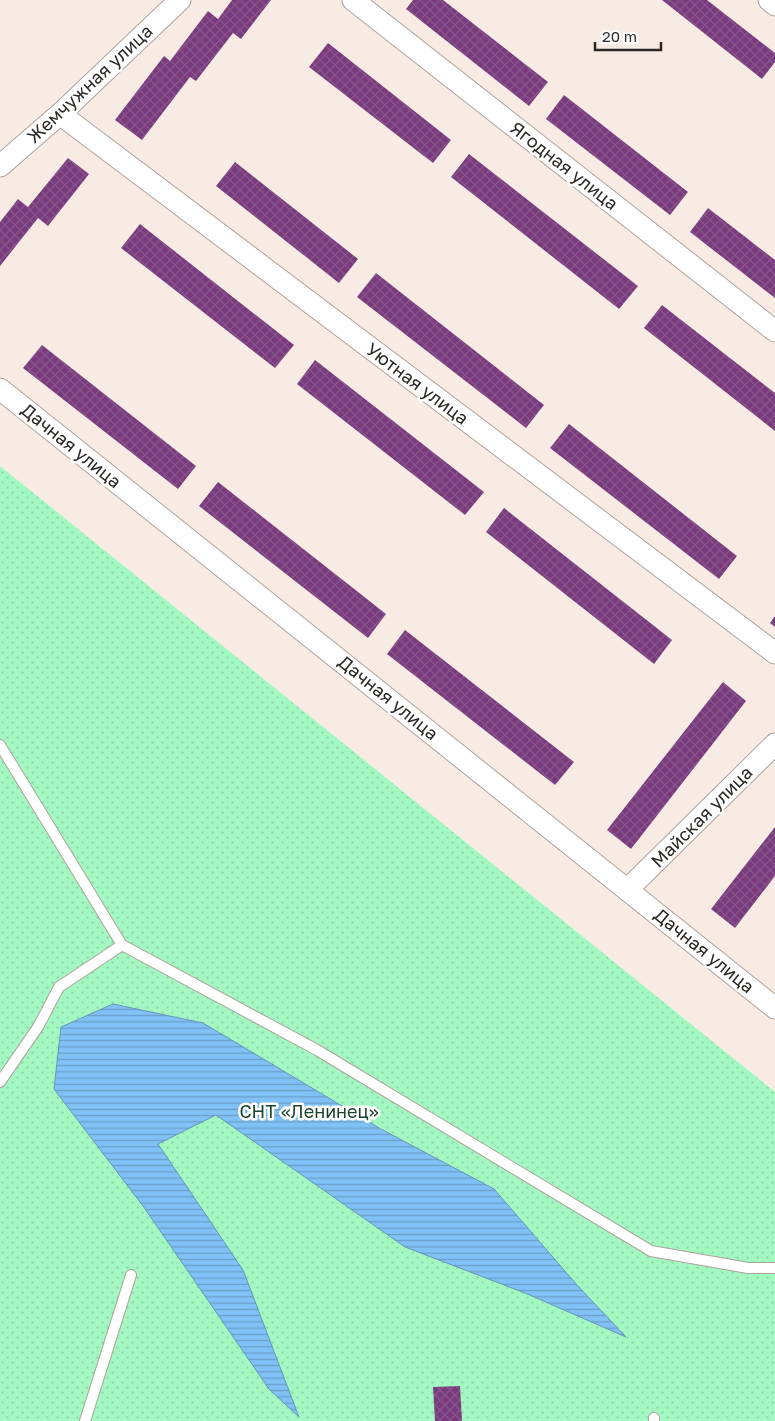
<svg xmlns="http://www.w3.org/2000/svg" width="775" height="1421" font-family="'Golos Text',sans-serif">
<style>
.garden{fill:url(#garden-dots)}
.water{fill:url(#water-rules);stroke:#6794b8}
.building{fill:url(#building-cross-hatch)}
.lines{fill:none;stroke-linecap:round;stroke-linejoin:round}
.service-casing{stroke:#aea39b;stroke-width:12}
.minor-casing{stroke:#aea39b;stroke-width:23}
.service{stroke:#fff;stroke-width:10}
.minor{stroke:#fff;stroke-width:21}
.labels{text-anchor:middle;stroke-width:5;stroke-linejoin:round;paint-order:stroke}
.street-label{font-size:18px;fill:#2c2724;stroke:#fff}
.park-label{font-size:18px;fill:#1a432b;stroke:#fff}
</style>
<defs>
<pattern id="garden-dots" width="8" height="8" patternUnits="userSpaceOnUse" patternTransform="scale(1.25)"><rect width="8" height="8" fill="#a3f7c1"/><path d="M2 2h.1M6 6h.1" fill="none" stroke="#8cd4a6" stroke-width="1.8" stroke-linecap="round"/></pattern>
<pattern id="water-rules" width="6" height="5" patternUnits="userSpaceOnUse" patternTransform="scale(1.25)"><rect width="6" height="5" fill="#80c2f7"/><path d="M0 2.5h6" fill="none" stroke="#699ec8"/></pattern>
<pattern id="building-cross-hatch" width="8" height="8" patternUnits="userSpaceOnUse" patternTransform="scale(1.25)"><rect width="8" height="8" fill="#7a3b7e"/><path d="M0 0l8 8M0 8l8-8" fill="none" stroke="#88558b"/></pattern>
</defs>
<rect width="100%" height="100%" fill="#f8ebe3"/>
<path class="garden" d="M0,466l775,626v329h-775z"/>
<path class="water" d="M113,1004l90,19 176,105 115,61 83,96 49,52 -101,-44 -120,-46 -189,-132 -58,29 85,126 56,147 -30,-28 -126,-183 -89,-117 7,-62z"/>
<path class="building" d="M232,0h39l-30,39 -8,-6 -37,48 -6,-4 -48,63 -27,-20 49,-64 6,5 38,-50 10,8z
M413,0h30l105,82 -19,24 -123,-97z
M662,0h45l68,53v9l-13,17z
M328,43l123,97 -18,23 -124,-96z
M564,95l124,97 -18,23 -124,-96z
M469,154l169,132 -19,23 -168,-132z
M68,158l21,16 -41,52 -10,-8 -38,48v-44l18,-23 10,8z
M235,162l123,97 -19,24 -123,-97z
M708,208l67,52v38l-85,-66z
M140,224l154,121 -19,23 -154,-120z
M376,273l168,132 -18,23 -169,-131z
M662,305l113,88v38l-131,-103z
M42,345l154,121 -18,23 -155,-121z
M315,360l169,132 -19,23 -168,-131z
M569,424l168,132 -18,23 -169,-131z
M218,482l168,132 -18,24 -169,-132z
M504,508l168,132 -18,24 -168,-132z
M775,616v11l-5,-4z
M405,630l169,132 -19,23 -168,-131z
M723,682l23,19 -115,148 -24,-19z
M775,827v49l-40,52 -24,-19z
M460,1386l2,35h-27l-2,-34z"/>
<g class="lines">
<defs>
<path id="service" d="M0,745l122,200 -63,42 -21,40 -38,55
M122,945l195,105 334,201 97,17h27
M654,1418v3
M85,1421l46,-146"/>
<path id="minor" d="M353,0l422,331
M769,0l6,5
M60,114l715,539
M0,166l60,-52 120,-114
M0,389l775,619
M628,889l147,-145"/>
</defs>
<use href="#service" class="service-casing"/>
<use href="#minor" class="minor-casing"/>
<use href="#service" class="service"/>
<use href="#minor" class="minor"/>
</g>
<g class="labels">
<g class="street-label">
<text transform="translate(90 84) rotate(-43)" y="6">Жемчужная улица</text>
<text transform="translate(564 166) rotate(38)" y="6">Ягодная улица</text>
<text transform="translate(417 384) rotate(37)" y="6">Уютная улица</text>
<text transform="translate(71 446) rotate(39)" y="6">Дачная улица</text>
<text transform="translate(388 698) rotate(39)" y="6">Дачная улица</text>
<text transform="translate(702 817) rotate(-45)" y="6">Майская улица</text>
<text transform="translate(704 951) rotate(39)" y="6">Дачная улица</text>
</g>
<g class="park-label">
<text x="309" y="1118">СНТ «Ленинец»</text>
</g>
</g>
<path d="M595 42v8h66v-8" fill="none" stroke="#2c2724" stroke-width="2.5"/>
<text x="602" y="42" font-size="15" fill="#2c2724" stroke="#ffffff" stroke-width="4" paint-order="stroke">20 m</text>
</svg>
